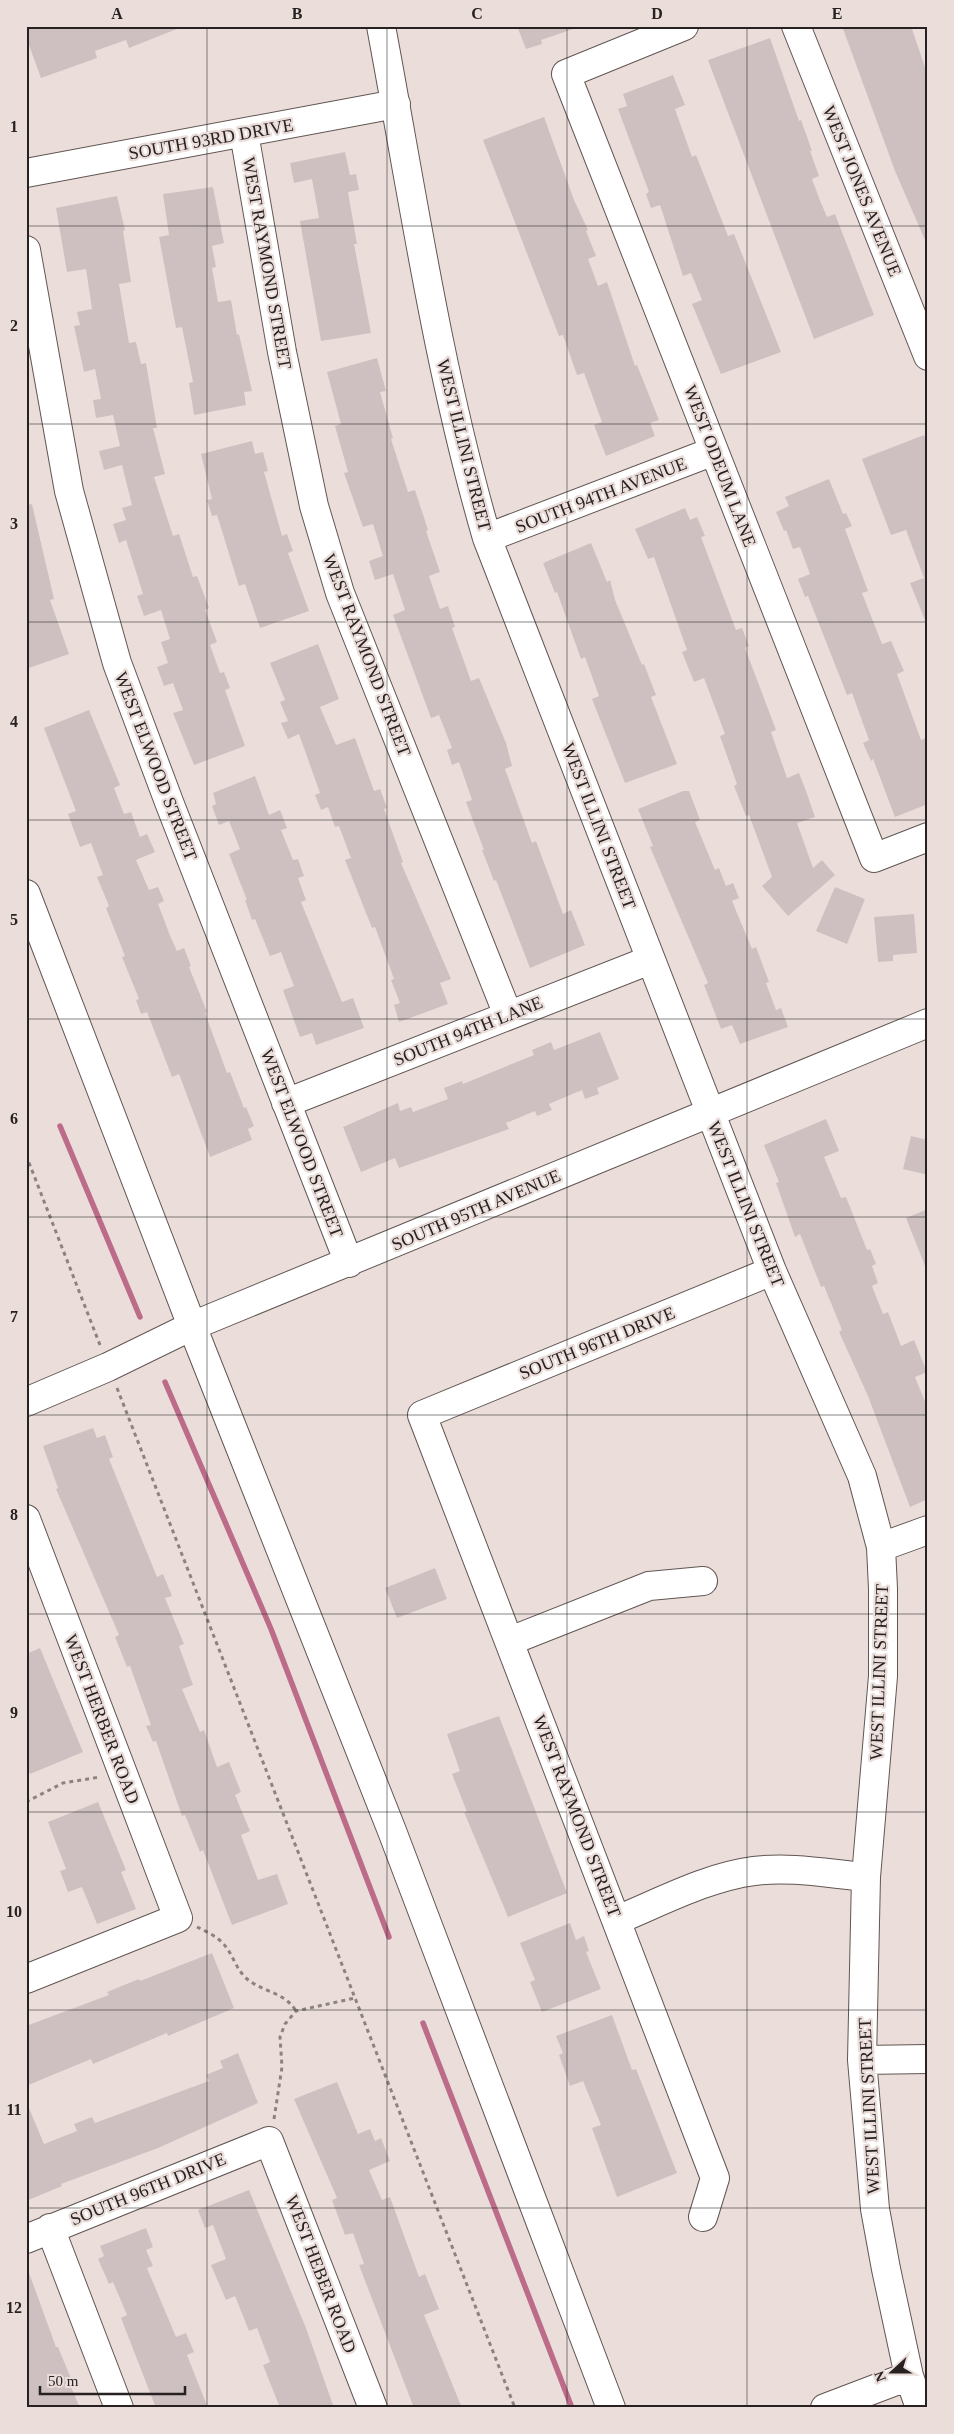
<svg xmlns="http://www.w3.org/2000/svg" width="954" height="2434" font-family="'Times New Roman',serif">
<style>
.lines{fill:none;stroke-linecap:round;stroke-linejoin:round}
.stream{stroke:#bc6c89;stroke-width:5.5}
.building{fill:#cec0c0}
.minor-casing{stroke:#615653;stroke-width:30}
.path{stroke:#8c8380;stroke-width:3;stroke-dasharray:4 4;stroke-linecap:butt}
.minor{stroke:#fff;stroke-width:28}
.grid{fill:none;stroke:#272221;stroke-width:1;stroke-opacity:0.55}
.labels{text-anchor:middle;stroke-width:4.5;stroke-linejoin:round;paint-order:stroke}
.street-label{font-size:18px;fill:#272221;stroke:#ebdeda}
.neatline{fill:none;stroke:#272221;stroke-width:2}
.grid-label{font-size:16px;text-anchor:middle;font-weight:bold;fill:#272221}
</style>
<rect width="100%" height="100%" fill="#ebdeda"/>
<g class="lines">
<path class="stream" d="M60,1126l80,191
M165,1382l106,247 118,308
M423,2023l149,385"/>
</g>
<path class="building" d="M26,26h155l1,1 -53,21 -3,-8 -31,11 2,7 -56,20 -15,-41z
M517,26h55l1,3 -32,11 1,4 -16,5z
M842,26h69l17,50v171l-33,-76z
M770,38l29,83 2,-1 11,31h-2l9,25 -7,3 7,19 8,19 8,-3 39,101 -60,24 -106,-279z
M673,75l12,30 -10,4 17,48 4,-2 32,81 6,-2 47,118 -60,22 -29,-70 10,-4 -11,-27 -8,3 -23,-71 -9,3 -5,-14 3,-2 -31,-83 9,-3 -4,-12z
M544,117l30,83 14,30 -2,1 10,25 -8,3 10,27 9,-4 28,84 2,-1 22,55 -9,3 5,13 -49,20 -12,-31 8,-3 -18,-49 -7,2 -14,-40 -4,1 -76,-196z
M345,152l5,23 6,-1 3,16 -11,2 9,52h-3l17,89 -50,8 -21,-120 19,-3 -7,-39 -18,4 -4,-20z
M213,187l11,56 -12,3 4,21 -4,1 6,34 13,-2 6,35 2,-1 13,57 -8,1 2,13 -52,10 -5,-32 4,-1 -11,-55 -6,1 -17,-91 10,-2 -6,-41z
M117,196l8,34 -2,1 8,51 -12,2 10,59 7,-1 5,22 5,-1 11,65h-4l12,46 -11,3 19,59 6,-2 14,43 4,-1 12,32 -4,2 12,32 -7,3 10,28 4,-1 6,16 -5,2 20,56 -51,19 -21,-52 10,-3 -10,-27 -9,3 -7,-19 11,-4 -7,-21 9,-3 -9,-29 -17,6 -7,-20 6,-2 -17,-54 -7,3 -6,-19 13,-4 -4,-12 10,-3 -10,-40 -18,5 -5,-19 21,-5 -7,-31 -17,3 -3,-18 8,-1 -6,-30 -11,3 -10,-46 6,-1 -3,-13 15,-3 -6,-40 -19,3 -11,-64z
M377,358l9,33 -6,1 13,46 -2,1 17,53 7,-2 13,40 -2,1 14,41 -11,4 11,33 8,-3 7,21 -3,1 19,53 8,-3 27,65 6,23 -7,3 27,74 4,-2 27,73 8,-4 14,35 -55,23 -34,-88 -2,1 -12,-31h2l-18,-48 6,-2 -13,-38 -7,3 -5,-15 5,-2 -13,-33 -8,3 -38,-103 12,-5 -12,-36 -18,6 -6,-19 14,-5 -10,-32 -10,3 -19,-54 4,-1 -13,-46 6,-2 -14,-52z
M924,435l4,10 -1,180 -17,-42 14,-5 -18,-48 -15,5 -29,-76z
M252,441l3,13 8,-2 5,19 -4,1 18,64 5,-2 6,17 -5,2 21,58 -49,17 -15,-44 -6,2 -22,-71 -5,1 -5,-16 5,-1 -11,-45z
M829,479l14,35 3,-1 6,13 -7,3 23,62 -6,2 20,51 9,-3 13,30 -7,3 24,66 7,-3v67l-33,13 -22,-58 -2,2 -8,-18 6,-3 -17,-47 -5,2 -39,-99 -3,1 -7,-18 12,-5 -10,-27 -7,2 -7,-19 -2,1 -8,-19 13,-6 -4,-9z
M32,504l22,95 -4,1 19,54 -43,15v-164z
M685,508l5,12 7,-3 8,19 -4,1 35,93 6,-2 7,18 -4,2 31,82 -5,2 16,46 12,-5 7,18 9,26 -18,6 16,45 9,-8 13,15 -47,41 -26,-30 10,-9 -23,-62 -3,1 -12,-30 3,-2 -17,-48 5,-2 -21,-56 -10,4 -12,-30 5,-2 -33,-93 -6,2 -13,-30z
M591,543l16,39 3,-2 5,20 27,65 2,-1 12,31 -5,2 26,67 -52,19 -33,-84 7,-3 -14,-39 -4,2 -24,-67 -2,1 -12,-30z
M318,644l21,55 -19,8 16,38 19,-7 19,53 6,-2 7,19 -3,1 19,53 -2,1 50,116 -11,4 8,21 -49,18 -5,-17 6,-2 -9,-23 3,-1 -19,-52 -3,1 -27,-68 6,-2 -12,-32 -4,1 -7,-20 -7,3 -6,-15 5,-2 -21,-59 -11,5 -7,-16 7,-2 -8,-19 5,-2 -15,-37z
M89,710l31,75 -6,3 10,26 7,-2 9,25 7,-3 8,18 -19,8 13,30 9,-3 6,14 -6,3 13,34 6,13 7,-3 7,18 -2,1 18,45 -2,1 22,60 3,-1 14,36 2,-1 8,19 -6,3 4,11 -42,17 -31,-83 -7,3 -25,-65 -6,2 -5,-14 3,-1 -17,-42 3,-1 -19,-48 3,-2 -12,-29 6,-2 -12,-32 -11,4 -12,-33 8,-3 -32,-83z
M255,776l14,39 11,-5 7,18 -6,2 12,30 5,-1 6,17 -6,2 8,22 -5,2 41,100 11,-4 11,30 -48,17 -4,-12 -12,4 -17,-47 11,-4 -13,-34 -11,4 -15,-37 -3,1 -7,-20h2l-18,-46 11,-5 -11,-28 -10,4 -7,-19 4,-2 -3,-11z
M683,791h6l11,29 -5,2 20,48 4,-2 7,18 7,-3 6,15 -7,3 20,48 4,-2 13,35 -3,1 10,27 5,-2 7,19 -48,17 -8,-19 -11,4 -17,-44 4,-2 -58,-136 3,-1 -15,-37z
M835,887l30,12 -18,45 -31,-13z
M914,914l3,39 -24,2v6l-15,1 -4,-45z
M600,1032l19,47 -22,9 2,6 -14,5 -3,-9 -33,14 3,6 -15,6 -2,-5 -29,12 3,6 -14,5 -96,34 -4,-10 -34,14 -18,-45 55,-24 2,8 11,-4 2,5 35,-13 -4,-11 18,-7 1,3 71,-29 -2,-5 19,-8 3,8z
M826,1119l13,32 -15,6 17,41 5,-1 21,53 3,-1 6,15 -4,2 6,17 -6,3 11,28 5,-2 13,34 13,-6 13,32 -12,5 13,32v90l-18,8 -42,-111 -29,-64 3,-2 -18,-44 -3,1 -21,-53 -5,3 -19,-54 3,-1 -15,-37z
M911,1136l17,4v35l-25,-6z
M928,1209v62h-1l-21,-53z
M93,1428l4,10 8,-3 8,22 -4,2 48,118 6,-3 9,22 -7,2 19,46 -5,2 14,39 -11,4 18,43 4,-2 13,37 12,-5 12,30 -6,3 15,36 -9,4 17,45 19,-6 11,30 -56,21 -29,-75 -3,2 -15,-37 -3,1 -26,-75 -3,1 -7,-16 5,-1 -21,-59 -3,1 -12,-30 4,-2 -63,-146 2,-1 -15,-42z
M435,1568l12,31 -50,19 -12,-30z
M40,1648l43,104 -53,22 -4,-8v-112z
M499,1716l68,177 -59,24 -44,-105h3l-15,-38 8,-3 -13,-37z
M98,1802l28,68 -5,2 15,37 -39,15 -15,-37 -14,5 -8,-21 6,-2 -18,-47z
M570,1923l6,17 8,-4 5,15 -3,1 15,37 -59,23 -12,-30 5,-2 -15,-37z
M212,1953l22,55 -66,28 -1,-3 -74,31 -2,-5 -65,27v-60l83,-31 -2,-3 32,-13 1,2z
M612,2015l20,55 4,-1 41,104 -60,24 -25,-69 9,-3 -18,-44 -13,5 -11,-31 4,-2 -7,-17z
M238,2053l20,50 -100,45 -97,36 1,2 -36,15v-100l18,43 33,-13 -3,-7 18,-7 3,6 114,-42 -3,-6 17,-7 -3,-7z
M337,2082l21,52 12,-5 5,12 6,-3 9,23 -21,9 13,30 8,-3 29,80 6,-3 14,35 -15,6 38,93h-48l-55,-143 5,-1 -11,-31 -8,2 -13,-35 5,-2 -43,-99z
M249,2190l57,138 28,80h-54l-17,-43 7,-3 -13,-34 -8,3 -14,-35 -9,4 -15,-35 15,-6 -13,-34 -8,3 -7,-18z
M146,2228l7,19 -7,3 7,16 -6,2 29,69 10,-4 8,19 -7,3 21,53h-52l-35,-90 6,-3 -14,-33 -4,2 -11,-25 6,-3 -4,-10z
M28,2270l28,77h2l14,34 -3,1 11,26h-54v-137z"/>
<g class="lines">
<defs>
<path id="minor" d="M381,26c32,171 57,344 106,512l285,733 90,205 19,71 2,42v87l-17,201 -4,183 13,149 11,60 23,107 11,32
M684,26l-118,48 308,784 54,-21
M796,26l132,330
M244,133l38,219 32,154 26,87 168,422
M26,173l370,-69
M26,250l43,241 48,172 52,139 180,461
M487,538l227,-87
M26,894l166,432 200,505 219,577
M286,1103l364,-143
M26,1402l82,-35 84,-41 736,-303
M26,1519l152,399 -152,61
M881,1547l47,-17
M510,1641l139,-55 54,-5
M617,1920c44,-18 90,-43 137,-49 37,-5 76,3 112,6
M862,2060l66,-1
M703,2217l12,-39 -293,-763 350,-144
M50,2228l69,180
M26,2239l243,-98 104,267
M825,2408l84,-32"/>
</defs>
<use href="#minor" class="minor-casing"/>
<path class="path" d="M26,1155l74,190
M117,1388l398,1020
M26,1802l37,-19 37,-6
M26,1810v2
M197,1927c10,5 22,10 29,20 7,9 10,21 19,30 15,15 39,14 51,34
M274,2119l8,-52 -2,-30 5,-13 11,-13 59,-13"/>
<use href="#minor" class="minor"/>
</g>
<path class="grid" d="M207,26v2382M387,26v2382M567,26v2382M747,26v2382M26,226h902M26,424h902M26,622h902M26,820h902M26,1019h902M26,1217h902M26,1415h902M26,1614h902M26,1812h902M26,2010h902M26,2208h902"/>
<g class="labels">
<g class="street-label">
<text transform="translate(211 139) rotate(-10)" y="6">SOUTH 93RD DRIVE</text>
<text transform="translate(862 191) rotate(68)" y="6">WEST JONES AVENUE</text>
<text transform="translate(267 263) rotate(80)" y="6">WEST RAYMOND STREET</text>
<text transform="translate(464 445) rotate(76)" y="6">WEST ILLINI STREET</text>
<text transform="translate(720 466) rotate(69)" y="6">WEST ODEUM LANE</text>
<text transform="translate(601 495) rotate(-21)" y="6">SOUTH 94TH AVENUE</text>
<text transform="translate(367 655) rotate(69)" y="6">WEST RAYMOND STREET</text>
<text transform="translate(156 766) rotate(69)" y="6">WEST ELWOOD STREET</text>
<text transform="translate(599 826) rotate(69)" y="6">WEST ILLINI STREET</text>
<text transform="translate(468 1031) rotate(-22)" y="6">SOUTH 94TH LANE</text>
<text transform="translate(302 1143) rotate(69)" y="6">WEST ELWOOD STREET</text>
<text transform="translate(746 1204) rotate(68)" y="6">WEST ILLINI STREET</text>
<text transform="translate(476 1210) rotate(-23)" y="6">SOUTH 95TH AVENUE</text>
<text transform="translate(597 1343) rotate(-22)" y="6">SOUTH 96TH DRIVE</text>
<text transform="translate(879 1672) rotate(-88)" y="6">WEST ILLINI STREET</text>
<text transform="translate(102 1719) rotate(69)" y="6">WEST HERBER ROAD</text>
<text transform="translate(577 1816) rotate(69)" y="6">WEST RAYMOND STREET</text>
<text transform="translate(869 2106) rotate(-93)" y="6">WEST ILLINI STREET</text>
<text transform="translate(148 2189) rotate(-22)" y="6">SOUTH 96TH DRIVE</text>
<text transform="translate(321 2274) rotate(69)" y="6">WEST HEBER ROAD</text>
</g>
</g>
<rect width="954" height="2434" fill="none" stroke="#ebdeda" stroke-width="55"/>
<g transform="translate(892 2372) rotate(249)" stroke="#ebdeda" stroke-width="4" paint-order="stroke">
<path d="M0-4L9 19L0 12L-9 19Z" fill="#272221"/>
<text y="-8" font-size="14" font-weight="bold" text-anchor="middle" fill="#272221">N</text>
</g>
<path d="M40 2386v8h145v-8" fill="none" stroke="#272221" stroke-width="2.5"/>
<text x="48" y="2386" font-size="15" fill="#272221" stroke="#ebdeda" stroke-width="4" paint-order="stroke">50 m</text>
<rect x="28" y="28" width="898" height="2378" class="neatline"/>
<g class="grid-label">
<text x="117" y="19">A</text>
<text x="297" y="19">B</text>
<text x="477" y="19">C</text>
<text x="657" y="19">D</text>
<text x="837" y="19">E</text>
<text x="14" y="132">1</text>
<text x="14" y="331">2</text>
<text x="14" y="529">3</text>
<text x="14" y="727">4</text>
<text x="14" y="925">5</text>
<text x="14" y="1124">6</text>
<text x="14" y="1322">7</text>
<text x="14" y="1520">8</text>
<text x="14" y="1718">9</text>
<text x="14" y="1917">10</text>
<text x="14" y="2115">11</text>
<text x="14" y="2313">12</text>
</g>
</svg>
